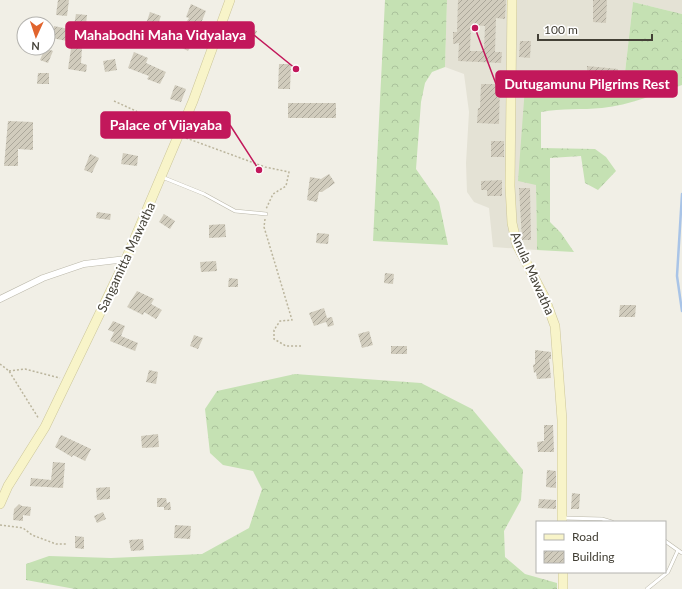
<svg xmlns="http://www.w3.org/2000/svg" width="682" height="589" font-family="Lato,sans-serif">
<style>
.residential{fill:#e4e2d5}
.forest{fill:url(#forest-crowns)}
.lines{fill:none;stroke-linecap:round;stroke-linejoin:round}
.stream{stroke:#a9c4e7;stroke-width:2.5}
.building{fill:url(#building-hatch);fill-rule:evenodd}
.service-casing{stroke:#bbb8aa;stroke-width:4}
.minor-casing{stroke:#bbb8aa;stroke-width:7}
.secondary-casing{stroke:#ccc69a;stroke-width:10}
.path{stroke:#bbb59d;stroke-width:1.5;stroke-dasharray:2 2;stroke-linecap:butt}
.service{stroke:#fff;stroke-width:3}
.minor{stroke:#fff;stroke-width:6}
.secondary{stroke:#f8f4c9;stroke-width:9}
.labels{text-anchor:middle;stroke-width:4;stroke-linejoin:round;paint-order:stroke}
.street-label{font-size:13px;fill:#434036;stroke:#fff}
.leader{fill:none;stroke:#c2185b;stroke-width:1.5}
.callout-dot{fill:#c2185b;stroke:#fff;stroke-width:1.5}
.callout{fill:#c2185b;stroke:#c2185b;stroke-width:1.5}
.callout-label{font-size:14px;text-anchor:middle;font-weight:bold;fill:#fff}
</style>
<defs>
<pattern id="forest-crowns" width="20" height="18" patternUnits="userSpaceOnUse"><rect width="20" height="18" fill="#c5e1b3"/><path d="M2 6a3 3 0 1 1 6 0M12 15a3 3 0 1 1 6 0" fill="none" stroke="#aac29b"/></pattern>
<pattern id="building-hatch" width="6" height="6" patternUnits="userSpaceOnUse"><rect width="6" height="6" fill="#d1ccbd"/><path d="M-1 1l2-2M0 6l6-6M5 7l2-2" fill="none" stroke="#aba79a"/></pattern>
</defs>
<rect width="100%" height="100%" fill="#f1efe6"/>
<path class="residential" d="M447,0h235v14l-49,-12 -10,88 -98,-2 11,97 1,65 -44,-3 -4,-39 -15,-6 -7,-10 -1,-29 3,-51 -5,-38 -19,-7z"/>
<path class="forest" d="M385,0h62l-2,67 -13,5 -7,11 -4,19 -5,67 23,33 9,43 -75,-4z
M633,2l49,12v71c-26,9 -52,20 -80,23 -20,2 -40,0 -61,4v36l54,1 11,8 10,14 -18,19 -13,-7 -4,-27 -31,2v64l11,11 13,19 -37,-2 -1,-65 -18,-4 7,-94 98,3z
M295,374l126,9 51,26 51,61 -2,30 -17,31 1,26 20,17 32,9v6h-482l-49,-9v-16l23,-8 62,2 91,-4 47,-26 13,-39 -9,-18 -30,-6 -13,-12 -5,-44 12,-18z"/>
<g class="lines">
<path class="stream" d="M682,194l-5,82 5,35"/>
</g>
<path class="building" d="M58,0h11l-2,16 -11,-1z
M458,0h48l-1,19 -9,-1 -1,34h7l-1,11 -43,-2 1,-18 -6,1v-12h4zM471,25l14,1 -1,25h-14z
M593,0h14l-1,23 -13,-1z
M191,4l15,7 -5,12 -2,-1 -12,17 6,3 -5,9 -19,-10 5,-9 4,2 11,-16 -3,-1z
M150,12l11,4 -7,18 -10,-4z
M76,14l11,1 -2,18 -2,-1 -2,31 6,2 -1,7 -18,-3 4,-27 -20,-4 2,-12 19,4z
M245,27l12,4 -6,16 -12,-4z
M520,41h11l-1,17 -11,-1z
M45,48l8,3 -5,12 -8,-3z
M134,52l14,6 -2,5 20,9 -6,12 -13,-5 2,-3 -21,-8z
M115,59l2,11 -12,2 -2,-11z
M279,64h12l-1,25h-12z
M587,66l31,3v15l-29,-1v2l-6,-1 -1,-12h5z
M38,73h11v11h-12z
M481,84h19l-1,40 -22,-1 1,-15h2z
M175,85l11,4 -5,13 -11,-3z
M288,103h48v15h-48z
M8,121l25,1v28l-15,-1v17h-14z
M491,141h13v16h-13z
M123,153l15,3 -1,10 -16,-2z
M90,154l9,4 -7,15 -8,-3z
M329,174l6,9 -13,9h-3l-2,10 -10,-2 3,-23 11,2z
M502,180v16h-15v-6h-6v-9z
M519,188h11l1,52h-9z
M97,212l14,2 -1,6 -14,-2z
M164,214l11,7 -5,8 -11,-7z
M225,224l1,13 -17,1v-13z
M317,233l12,1 -1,10 -12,-1z
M216,261l1,10 -16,1 -1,-10z
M385,273l9,1 -1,10 -9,-1z
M229,278l9,1v8h-10z
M137,291l17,8 -3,5 11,6 -6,9 -12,-7 -1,3 -16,-8z
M620,305h16l-1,12h-16z
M324,308l3,10 5,-1 2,8 -6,2 -2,-5 -12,4 -5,-13z
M113,321l12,5 -4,10 17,7 -3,8 -25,-10 4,-9 -6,-2z
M369,331l4,14 -11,3 -4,-14z
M194,335l9,3 -5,11 -8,-3z
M391,346h16v8h-16z
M535,350l16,2v7h-2l2,19 -14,1 -1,-7 -2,1 -1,-8 2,-1z
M149,370l9,2 -2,12 -10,-2z
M544,425h9l1,27h-16l-1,-10 7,-1z
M158,434l1,13 -17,1 -1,-12z
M61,435l30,14 -6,12 -12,-6 -1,2 -17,-10z
M53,462l12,1 -2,25 -33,-2 1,-8 20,2z
M547,470l9,1v17l-10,-1z
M110,487v12l-13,1 -1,-12z
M572,493l8,1 -1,15h-8z
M157,498h9l1,5 3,-1 1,8h-7v-3h-7z
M539,499l17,1v9l-18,-1z
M19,504l3,2 9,1 -1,9 -7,-1v6l-10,-1 1,-11z
M103,512l3,7 -9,4 -3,-7z
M175,525l16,1 -1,13 -16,-1z
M75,536l9,1v12l-9,-1z
M143,539l1,11 -13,1 -2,-11z"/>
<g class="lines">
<defs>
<path id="service" d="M162,177l42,17 31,17 31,3
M564,518l38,1 10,3
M665,541l17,12
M647,589l21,-17 10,-22"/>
<path id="minor" d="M0,299l43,-21 41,-14 42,-5"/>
<path id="secondary" d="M512,0l-2,186 2,37 5,22 27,51 11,30 7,94v102
M0,504l8,-18 37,-59 81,-168 67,-158 37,-101
M563,572v17"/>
</defs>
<use href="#service" class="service-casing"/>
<use href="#minor" class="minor-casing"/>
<use href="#secondary" class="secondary-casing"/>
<path class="path" d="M114,101l22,10 8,11 6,5 21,7
M186,138l79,29 24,5 -3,14 -13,8 -7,15
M265,219l-1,8 28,93 -12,1 -6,9v9l12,7h15
M0,364l9,7 30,48
M9,371l16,-2 35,9
M0,525l23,3 9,7 24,9h11"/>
<use href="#service" class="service"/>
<use href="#minor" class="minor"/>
<use href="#secondary" class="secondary"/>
</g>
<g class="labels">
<g class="street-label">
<text transform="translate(126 257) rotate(-65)" y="5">Sangamitta Mawatha</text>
<text transform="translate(533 273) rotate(66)" y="5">Anula Mawatha</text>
</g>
</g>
<path class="leader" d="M296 69L254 35M475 28L496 84M259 170L230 125"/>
<g class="callout-dot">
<circle cx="296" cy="69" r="4"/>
<circle cx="475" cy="28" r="4"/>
<circle cx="259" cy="170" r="4"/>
</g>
<g class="callout">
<rect x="66" y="22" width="188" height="26" rx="4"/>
<rect x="496" y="71" width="181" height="26" rx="4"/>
<rect x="101" y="112" width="129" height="26" rx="4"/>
</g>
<g class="callout-label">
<text x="160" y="40">Mahabodhi Maha Vidyalaya</text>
<text x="587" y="89">Dutugamunu Pilgrims Rest</text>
<text x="166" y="130">Palace of Vijayaba</text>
</g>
<rect x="536" y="521" width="130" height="52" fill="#ffffff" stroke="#b4b3af"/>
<rect x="544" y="534" width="20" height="6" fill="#f8f4c9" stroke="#b4b3af"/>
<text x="572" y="541" font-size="12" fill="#434036">Road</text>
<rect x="544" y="551" width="20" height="12" fill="url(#building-hatch)" stroke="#b4b3af"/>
<text x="572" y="561" font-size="12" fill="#434036">Building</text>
<g transform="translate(36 36) rotate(183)"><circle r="19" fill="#ffffff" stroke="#b4b3af"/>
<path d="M0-3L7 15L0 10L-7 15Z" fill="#e1642d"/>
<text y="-6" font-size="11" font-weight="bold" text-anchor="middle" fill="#434036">N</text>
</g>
<path d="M538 34v6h114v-6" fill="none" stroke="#434036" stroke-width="2"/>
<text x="544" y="34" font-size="12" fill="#434036" stroke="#ffffff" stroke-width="3" paint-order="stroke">100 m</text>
</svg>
